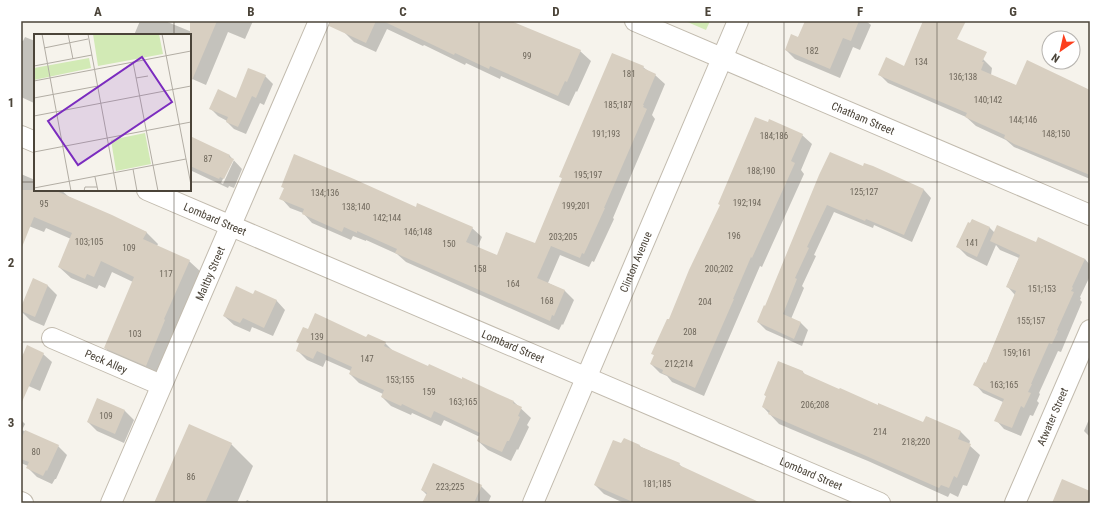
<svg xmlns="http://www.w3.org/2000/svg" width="1111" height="524" font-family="'Roboto Condensed',sans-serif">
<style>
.green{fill:#d2eab5}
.shadow{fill:#0003;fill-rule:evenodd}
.building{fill:#d8cfc1}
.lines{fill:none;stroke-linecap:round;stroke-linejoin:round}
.minor-casing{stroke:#c2bbae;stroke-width:22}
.minor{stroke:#fff;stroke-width:20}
.grid{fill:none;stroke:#4b4439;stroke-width:1;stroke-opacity:0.55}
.labels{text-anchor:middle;stroke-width:3.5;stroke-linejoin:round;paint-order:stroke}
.number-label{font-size:9px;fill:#6e675b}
.street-label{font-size:11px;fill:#4b4439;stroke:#fff}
.inset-road{fill:none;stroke:#b2ada4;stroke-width:1}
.view{fill:#7b2cbf;fill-opacity:0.15;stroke:#7b2cbf;stroke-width:2}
.inset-edge{fill:none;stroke:#4b4439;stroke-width:2}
.neatline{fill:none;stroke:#4b4439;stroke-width:1.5}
.grid-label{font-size:13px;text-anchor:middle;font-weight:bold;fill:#4b4439}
</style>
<rect width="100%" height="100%" fill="#f6f3ec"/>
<path class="green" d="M685,21h25l-4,9z"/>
<path class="shadow" d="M140,21h25l27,11 5,-11h56l-8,18 -17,-7 -22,53 -16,-7v-43h-56z
M348,21h161l71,30 11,10 -14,31 -1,-1 -7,15 -68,-30 -1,3 -34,-16 -1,2 -41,-20 -1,1 -36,-17 -11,23 -22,-10 -10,-10z
M806,21h60l5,4 -11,25 -7,-3 -13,31 -45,-19 -9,-9 12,-12z
M25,37l10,4v61l-1,1 -13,-6v-56h2z
M983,59l9,9 -1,7 26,11 73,5v88l-76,-32 -8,-7 -30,-14 -10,-9 -78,-34 -9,-9 26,-7z
M643,67l5,4 7,4 10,9 -13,31 3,4 -42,99 1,1 -20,43 -2,-1 -3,6 -29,-12 -12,28 17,8 9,9 -11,25 -1,-1 -3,6 -153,-68 -9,-8 -31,-14v1l-13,-5 -2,4 -39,-17 -9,-10 -13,-5 -9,-10 4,-9 -3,-3 134,22 56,20 10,9 -5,11 21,8 37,-11 28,-66 -3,-3z
M265,76l8,8 -9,21 -4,-2 -14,31 -12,-5 -7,-7v-1l-9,-5 -8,-8 26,-9z
M802,135l10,9 -11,26 3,4 -42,93 -2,-1 -56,130 -32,-14 -5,-6 -7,-3 -9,-9 4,-8 -2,-2 16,-33z
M190,145l39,10 13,14 -8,19 -5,-2 -1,2 -36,-17 -2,-2zM232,160h2l-11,24 -2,-1z
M873,167l51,23 7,8 -19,44 -38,-17 -1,3 -39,-16 -20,43 2,1 -14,30 2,2 -13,31 10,4 7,7 -6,16 -36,-16 -8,-8 8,-15 54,-132 44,-7z
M21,174l14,6v10h26l8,7 77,35 12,12 -1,2 32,15 12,11 -43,105 -41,-18 -12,-11 28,-66 -21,-10 -7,16 -6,-3 -2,4 -26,-11 -12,-11 12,-28 -25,-11 -2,4 -23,-9z
M972,220l18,8 5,5 41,11 49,15 5,6v11l-10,21 1,1 -1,2 2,2 -16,38 -5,12 -3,-1 -19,42 1,1 -3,7 2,2 -6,13 -3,-1 -9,21 -17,-7 -8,-9 7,-18 -20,-9 -8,-9 11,-20 29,-69 -8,-9 12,-28 -19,-8 -4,-5 -9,21 -20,-10 -9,-9z
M33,280l15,6 9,9 -13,31 -14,-6 -9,-9z
M254,295l22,5 9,10 -12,26 -21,-9 -2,5 -16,-7 -10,-9z
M308,330l59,8 18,5 8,8 35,17 86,34 17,16 -4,7 2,2 -11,23 -1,-1 -6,12 -23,-11 -10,-9 2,-4 -36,-17 -3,6 -29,-13 -1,2 -20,-9 -9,-9 1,-3 -24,-11 -9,-9 1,-3 -25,-11 -3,7 -16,-7 -10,-10 3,-6 -3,-2z
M43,354l9,8 -12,29 -16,-7 -3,7v-30z
M803,372l3,4 72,30 46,18 3,-7 34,15 9,9 -1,4 11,10 -13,31 -4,-1 -5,12 -8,-4 -2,4 -80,-36 -44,-18 -45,-19 -16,-17 4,-10 -2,-2z
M98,399l27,12 9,9 -10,23 -27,-12 -9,-9z
M1090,417v20l-6,-6z
M21,420l4,4 -3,6 36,16 9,9 -11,24h-1l-3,5 -15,-7 -9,-9v-2l-7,-3z
M231,444l22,22 -16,37h-82z
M622,445h17l2,2 38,17 5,5 74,34h-134l-20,-9 -9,-9z
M481,486l10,10 -3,7h-65l4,-8 -5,-5z
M247,500l6,3h-8z"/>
<path class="building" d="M190,21h27l-27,64z
M330,21h46l-10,22 -37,-17z
M383,21h128l70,29 -14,32 -2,-1 -7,15 -68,-30 -1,3 -34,-16 -1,2z
M804,21h55l-8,20 -8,-3 -13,31 -45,-19 6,-16 7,3 7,-16z
M923,21h43l-9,18 30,13 -5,10h2l-3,8 35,15 11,-25 63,30v85l-76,-31 -10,-6 1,-3 -40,-18 2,-4 -89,-38 8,-18 18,9z
M612,53l32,13 -1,2 13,6 -13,31h1l-1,2 4,2 -43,99h1l-21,46 -2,-1 -2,5 -29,-12 -14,32 28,12 -11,26 -2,-1 -2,6 -155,-68 2,-4 -40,-18v2l-13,-6 -2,5 -40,-18 2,-5 -25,-10 5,-11 -3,-1 13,-33 60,25 62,28 1,-4 56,24 -7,15 31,13 9,-23 29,11 27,-65 -3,-1z
M248,68l18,7 -10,23 -4,-2 -14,31 -12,-5 2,-5 -19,-8 9,-20 18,9z
M755,117l13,5 1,-3 34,15 -12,27 4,2 -43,95 -1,-1 -18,42h1l-11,25 -28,64 -33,-15 1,-3 -13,-6 4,-9 -3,-1 16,-35h2l20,-49 31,-65 -2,-1z
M190,136l40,19 -1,2 5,2 -10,20 -4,-2 -1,2 -29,-13z
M830,152l33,14 1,-3 9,3 51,23 -20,46 -38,-16 -1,2 -38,-16 -20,42 2,1 -14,30 2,1 -14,35 18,8 -7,17 -37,-17 7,-17 1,1 54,-131z
M21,190h33l58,25 35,17 -4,7 47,21 -26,59 1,1 -19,46 -42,-18 30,-71 -33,-16 -7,16 -7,-3 -2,5 -27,-12 14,-34 -38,-16 -12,30h-1z
M972,219l18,8 -13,30 -21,-10 12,-25 2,1z
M997,225l39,17 2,-5 47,22 -13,28 1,1 -2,3 3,1 -17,38 1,1 -6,13 -3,-1 -18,41h1l-4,8 3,1 -7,15 -3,-2 -9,22 -18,-7 10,-22 -31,-14 11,-23 2,1 30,-72 -10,-4 14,-32 -30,-14z
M33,278l15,7 -13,32 -14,-6v-4z
M236,286l17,8 2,-4 22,10 -13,28 -21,-10 -3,5 -17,-7z
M315,313l51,24 2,-3 18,8 -2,4 44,20 1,-2 33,15v-2l36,17 16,7 -1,2 9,4 -4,9 2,1 -11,24h-2l-5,11 -25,-11 3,-8 -46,-22 -3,7 -29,-14 -1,2 -20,-9 3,-7 -35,-16 3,-7 -35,-16 -4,8 -17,-8 3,-8 -3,-1 7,-15 5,2z
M27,345l17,8 -23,51v-45z
M778,361l25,10v2l36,16 1,-1 38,17v-2l45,19 3,-6 35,15 -3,8 13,5 -14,34 -3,-2 -5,12 -8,-3 -2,3 -82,-36 -43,-18 -46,-20 2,-3 -8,-4 4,-11 -2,-1z
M97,398l28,12 -10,24 -28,-12z
M189,424l43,19 -27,60h-51z
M25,430l34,15 -12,26 -1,-1 -3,6 -17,-8 3,-6 -8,-3v-19z
M624,438l16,7 -1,1 41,17 -1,2 82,38h-126l-41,-18 19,-45 8,3z
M433,463l49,22 -8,18h-52l5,-10 -6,-3z
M1062,479l28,12v12h-38z"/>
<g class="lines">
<defs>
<g id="minor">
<path id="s1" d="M635,21l455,194"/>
<path d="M21,136l14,6"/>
<path id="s2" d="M147,190l733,313"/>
<path id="s3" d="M52,338l109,47"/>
<path d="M21,502l2,1"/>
<path id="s4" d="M111,503l208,-482"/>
<path id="s5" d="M533,503l205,-482"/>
<path id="s6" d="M1015,503l75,-173"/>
</g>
</defs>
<use href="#minor" class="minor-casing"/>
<use href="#minor" class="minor"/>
</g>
<path class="grid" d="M174,21v14M327,21v482M479,21v482M632,21v482M784,21v482M937,21v482M21,182h14M190,182h900M174,190v313M21,342h1069"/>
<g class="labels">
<g class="number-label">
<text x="812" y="54">182</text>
<text x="527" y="59">99</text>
<text x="921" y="65">134</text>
<text x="629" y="77">181</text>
<text x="963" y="80">136;138</text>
<text x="988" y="103">140;142</text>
<text x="618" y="108">185;187</text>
<text x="1023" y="123">144;146</text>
<text x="606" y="137">191;193</text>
<text x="1056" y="137">148;150</text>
<text x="774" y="139">184;186</text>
<text x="208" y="162">87</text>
<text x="761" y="174">188;190</text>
<text x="588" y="178">195;197</text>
<text x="864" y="195">125;127</text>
<text x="325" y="196">134;136</text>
<text x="747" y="206">192;194</text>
<text x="44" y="207">95</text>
<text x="576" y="209">199;201</text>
<text x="356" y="210">138;140</text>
<text x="387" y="221">142;144</text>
<text x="418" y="235">146;148</text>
<text x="734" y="239">196</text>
<text x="563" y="240">203;205</text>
<text x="89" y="245">103;105</text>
<text x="972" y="246">141</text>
<text x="449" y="247">150</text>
<text x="129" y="251">109</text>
<text x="480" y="272">158</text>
<text x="719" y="272">200;202</text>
<text x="166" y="277">117</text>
<text x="513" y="287">164</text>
<text x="1042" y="292">151;153</text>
<text x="547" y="304">168</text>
<text x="705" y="305">204</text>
<text x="1031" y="324">155;157</text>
<text x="690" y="335">208</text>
<text x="135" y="337">103</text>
<text x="317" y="340">139</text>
<text x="1017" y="356">159;161</text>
<text x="367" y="362">147</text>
<text x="679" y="367">212;214</text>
<text x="400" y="383">153;155</text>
<text x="1004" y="388">163;165</text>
<text x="429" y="395">159</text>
<text x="463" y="405">163;165</text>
<text x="815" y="408">206;208</text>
<text x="106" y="419">109</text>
<text x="880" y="435">214</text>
<text x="916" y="445">218;220</text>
<text x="36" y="455">80</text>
<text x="191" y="480">86</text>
<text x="657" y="487">181;185</text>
<text x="450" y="490">223;225</text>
</g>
<g class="street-label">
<text dy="4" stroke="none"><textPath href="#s1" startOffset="248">Chatham Street</textPath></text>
<text dy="4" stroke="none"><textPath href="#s2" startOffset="74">Lombard Street</textPath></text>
<text dy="4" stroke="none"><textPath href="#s5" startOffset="262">Clinton Avenue</textPath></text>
<text dy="4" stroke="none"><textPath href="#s4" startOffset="250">Maltby Street</textPath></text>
<text dy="4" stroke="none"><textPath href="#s2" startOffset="398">Lombard Street</textPath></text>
<text dy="4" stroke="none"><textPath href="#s3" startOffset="59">Peck Alley</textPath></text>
<text dy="4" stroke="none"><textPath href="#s6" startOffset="94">Atwater Street</textPath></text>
<text dy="4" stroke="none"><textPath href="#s2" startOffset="722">Lombard Street</textPath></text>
</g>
</g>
<g transform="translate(34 34)">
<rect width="157" height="157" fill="#f6f3ec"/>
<path d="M59,0h66l4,20 -65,12zM55,24l2,10 -57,12v-12zM111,99l6,31 -35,7 -5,-31z" fill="#d2eab5"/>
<path class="inset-road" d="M8,0l29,157M34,0l5,25M54,0l29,157M128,0l29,151M10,14l44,-9M99,28l25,129M0,32l58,-11M102,44l12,-2M0,47l157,-30M0,64l64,-12M0,82l157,-30M0,118l157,-30M99,135l4,22M61,143l3,14M0,154l152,-29M50,157l1,-4h12"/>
<path class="view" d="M108,23l30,45 -94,63 -30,-44z"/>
<rect width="157" height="157" class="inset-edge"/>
</g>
<rect width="1111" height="524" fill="none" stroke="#ffffff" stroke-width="44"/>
<g transform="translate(1061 50) rotate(214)"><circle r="19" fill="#ffffff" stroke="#b7b4b0"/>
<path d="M0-3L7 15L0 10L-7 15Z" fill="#fc3f1d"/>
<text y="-6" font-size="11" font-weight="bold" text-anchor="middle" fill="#4b4439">N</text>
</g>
<rect x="22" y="22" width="1067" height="480" class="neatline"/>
<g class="grid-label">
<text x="98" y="16">A</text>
<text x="251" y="16">B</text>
<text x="403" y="16">C</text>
<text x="556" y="16">D</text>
<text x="708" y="16">E</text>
<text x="860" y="16">F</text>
<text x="1013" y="16">G</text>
<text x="11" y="107">1</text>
<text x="11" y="267">2</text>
<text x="11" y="427">3</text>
</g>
</svg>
